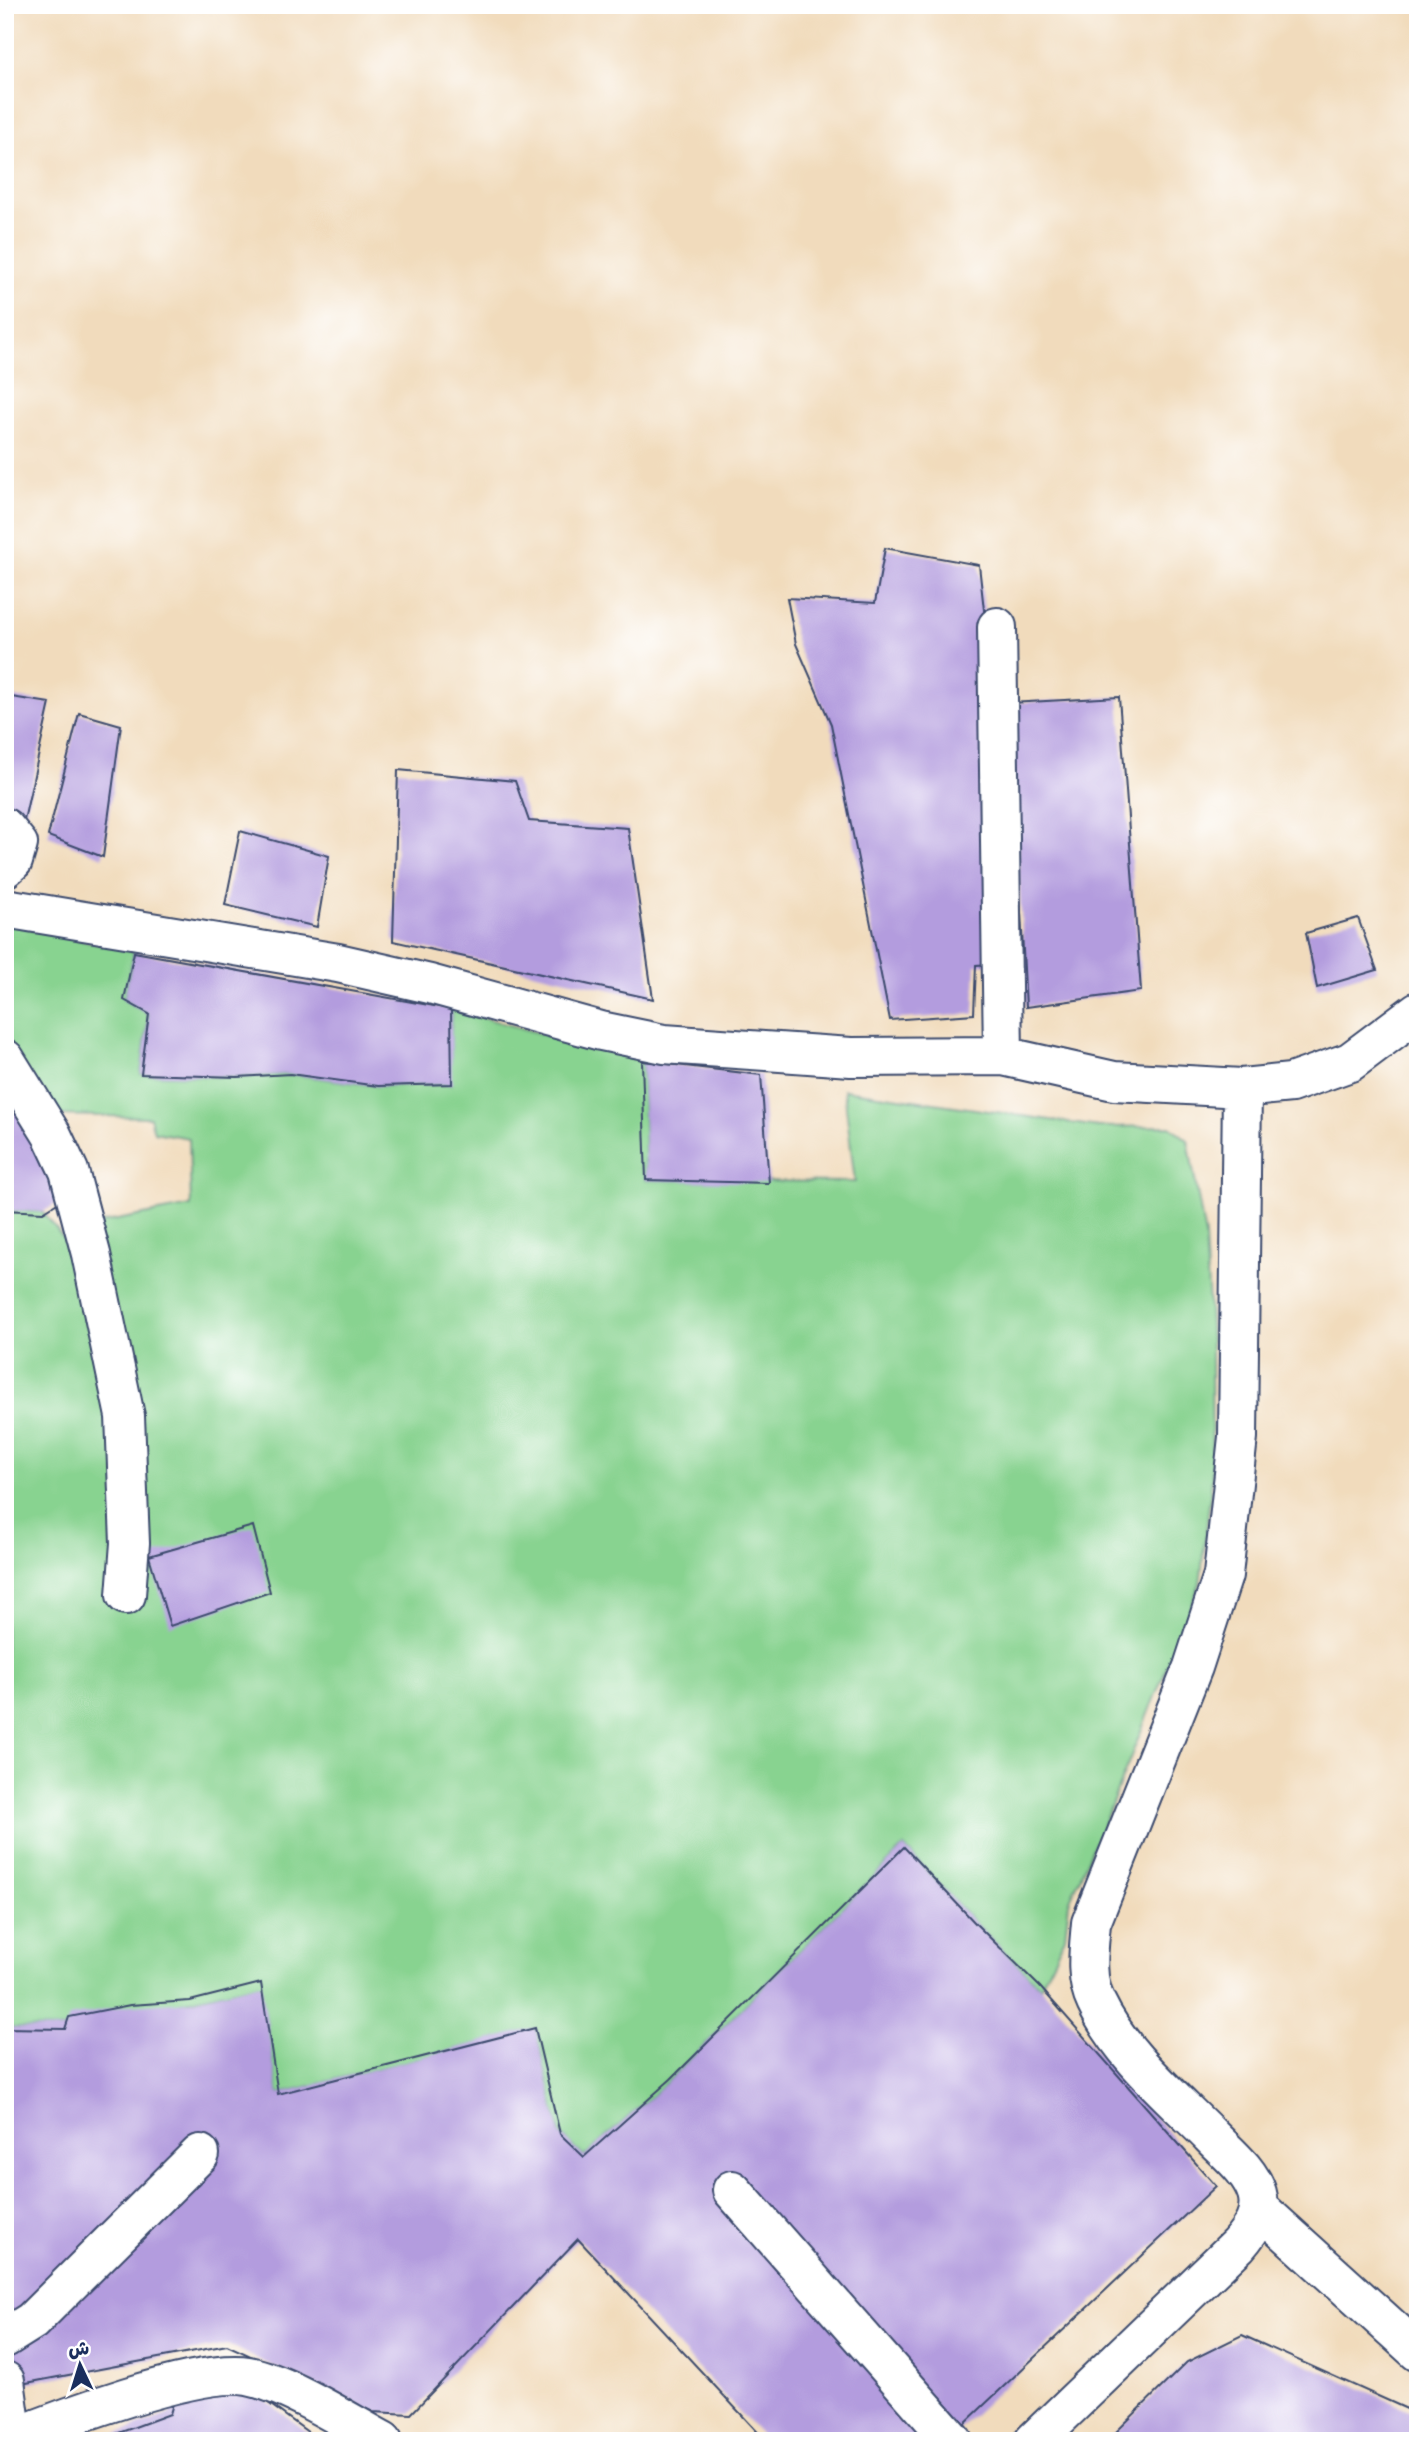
<svg xmlns="http://www.w3.org/2000/svg" width="1423" height="2446" font-family="'Playpen Sans','Playpen Sans Arabic',sans-serif">
<style>
.green{fill:#88d390;stroke:#528177;stroke-width:2}
.building{fill:#b39cde}
.lines{fill:none;stroke-linecap:round;stroke-linejoin:round}
.minor-casing{stroke:#3b496c;stroke-width:42}
.minor{stroke:#fff;stroke-width:38}
</style>
<rect width="100%" height="100%" fill="#fff"/>
<filter id="ink" filterUnits="userSpaceOnUse"><feTurbulence type="fractalNoise" baseFrequency=".0143" numOctaves="2"/><feDisplacementMap in="SourceGraphic" scale="14" xChannelSelector="R" yChannelSelector="G"/><feConvolveMatrix kernelMatrix="1 2 1 2 8 2 1 2 1" color-interpolation-filters="sRGB"/></filter>
<filter id="wash" filterUnits="userSpaceOnUse"><feTurbulence type="fractalNoise" baseFrequency=".00686" numOctaves="4" result="noise"/><feDisplacementMap in="SourceGraphic" scale="28" xChannelSelector="R" yChannelSelector="G"/><feGaussianBlur stdDeviation="1.57" result="paint"/><feColorMatrix in="noise" values="0 0 0 0 0 0 0 0 0 0 0 0 0 0 0 0 0 1.4 0 .05"/><feComposite in="paint" operator="in"/></filter>
<g filter="url(#wash)">
<rect width="100%" height="100%" fill="#f1dbbc"/>
<path class="green" d="M5,923l129,29 -10,48 25,14 -8,60 96,3 53,-3 88,12 73,-2v-75l191,52 4,119 209,2 -11,-92 255,37 71,-1 18,14 17,96 6,105 1,138 -12,105 -89,222 -42,96 -4,35 -25,50 -64,-63 -72,-77 -233,232 -87,78 -24,-23 -25,-105 -257,65 -18,-110 -195,45 -60,-1v-818l38,2 24,31 34,-20 90,-17 -2,-68 -35,-6 -4,-15 -98,-2 -47,-66z"/>
<g id="blocks">
<path class="building" d="M885,548l94,17 6,54 7,345 -16,1 -2,49 -84,6 -59,-296 -35,-80 -9,-46 88,5z
M5,696l45,7 -29,131 -16,-11z
M1119,697l22,294 -115,16 -16,-304z
M79,713l42,12 -18,132 -55,-21z
M398,770l117,11 14,40 99,7 25,171 -260,-58z
M240,831l89,25 -12,71 -92,-22z
M1358,918l19,52 -60,18 -11,-55z
M134,952l317,57 1,75 -74,2 -88,-12 -53,3 -96,-3 8,-60 -25,-14z
M642,1061l119,14 8,108 -123,-3z
M5,1075l62,122 -24,15 -38,-2z
M253,1526l17,66 -100,34 -21,-70z
M904,1847l72,77 64,63 176,199 -270,255h-180l-188,-202 -167,175 -38,-2 -146,-67 -222,42v-359l60,1 4,-12 61,-12 60,-4 71,-18 17,111 257,-66 25,106 24,23 87,-78z
M1242,2335l176,79v27h-311l80,-79z
M241,2383l79,58h-223l73,-27 6,-21z"/>
</g>
</g>
<g filter="url(#ink)">
<use href="#blocks" fill-opacity="0" stroke="#3b496c" stroke-width="2"/>
<g class="lines">
<defs>
<path id="minor" d="M997,627l6,429
M5,828l13,16 -5,17 -8,7
M5,908l333,55 92,21 171,47 63,13 187,13 152,-1 111,25 128,7 49,-5 59,-21 68,-51
M5,1059l47,76 17,36 22,83 34,162 5,127 -4,52
M732,2190l221,251
M1259,2208l159,144
M5,2338l27,-17 168,-167
M5,2381l8,57
M6,2441c52,-21 191,-74 242,-65 41,8 98,45 135,65
M1034,2441l204,-196c13,-15 25,-32 19,-52 -7,-23 -31,-41 -47,-58 -40,-40 -90,-82 -114,-133 -12,-24 -7,-54 -5,-79l102,-256 30,-92 15,-138 4,-349"/>
</defs>
<use href="#minor" class="minor-casing"/>
<use href="#minor" class="minor"/>
</g>
</g>
<rect width="1423" height="2446" fill="none" stroke="#fff" stroke-width="28"/>
<g transform="translate(80 2365) rotate(356)" stroke="#ffffff" stroke-width="5" paint-order="stroke">
<path d="M0-5L12 26L0 18L-12 26Z" fill="#1b2f5e"/>
<text y="-10" font-size="19" font-weight="bold" text-anchor="middle" fill="#1b2f5e">ش</text>
</g>
</svg>
